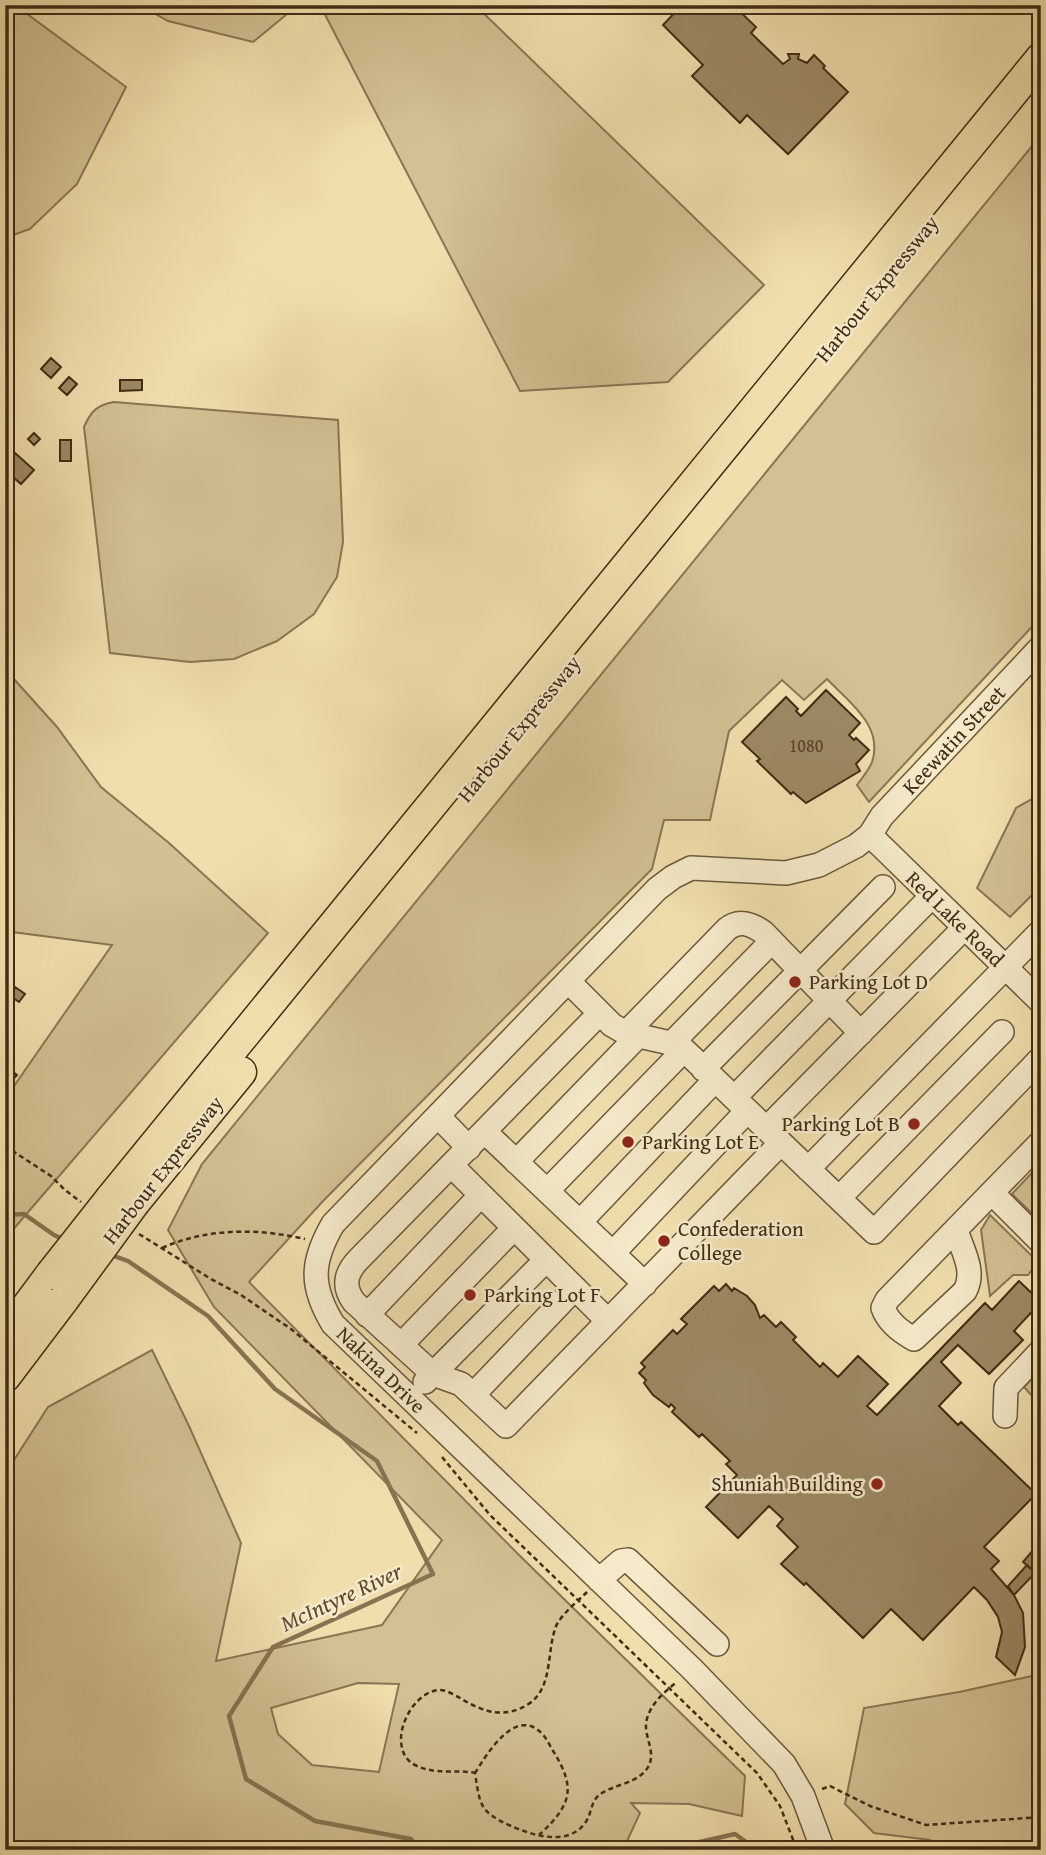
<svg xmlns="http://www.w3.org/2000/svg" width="1046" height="1855" font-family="'Gentium Book Plus',serif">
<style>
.green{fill:#d2c193;stroke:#897654;stroke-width:2;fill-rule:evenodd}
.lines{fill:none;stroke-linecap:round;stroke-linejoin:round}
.stream{stroke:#867351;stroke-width:4.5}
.building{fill:#9c8964;stroke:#402c15;stroke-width:2}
.minor-casing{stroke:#6c593b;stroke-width:26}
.major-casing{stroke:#402c15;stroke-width:33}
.path{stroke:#402c15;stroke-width:2.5;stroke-dasharray:5 3.5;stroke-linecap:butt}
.minor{stroke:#f5eaca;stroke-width:23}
.major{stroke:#f0dfad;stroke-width:30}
.major-bridge-casing{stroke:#402c15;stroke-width:33;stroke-linecap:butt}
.major-bridge{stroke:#f0dfad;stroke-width:30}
.poi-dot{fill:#8f2418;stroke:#f5eaca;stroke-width:2.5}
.labels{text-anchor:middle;stroke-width:5;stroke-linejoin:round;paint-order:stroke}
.number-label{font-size:18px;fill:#574329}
.street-label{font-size:21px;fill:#402c15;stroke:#f5eaca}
.poi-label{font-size:21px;fill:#402c15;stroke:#f5eaca;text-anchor:start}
.water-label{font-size:23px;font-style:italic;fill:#5d4a2e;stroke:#f5eaca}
</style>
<rect width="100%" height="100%" fill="#f0dfad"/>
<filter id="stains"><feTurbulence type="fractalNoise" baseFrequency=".00286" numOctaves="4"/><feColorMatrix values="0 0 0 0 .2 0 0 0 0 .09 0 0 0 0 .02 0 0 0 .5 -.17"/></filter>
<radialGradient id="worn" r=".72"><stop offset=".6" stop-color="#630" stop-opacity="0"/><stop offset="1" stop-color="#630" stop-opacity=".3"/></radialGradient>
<path class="green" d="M5,5h10l111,82 -49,97 -47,45 -25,9z
M140,5h158l-45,37 -85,-21z
M320,5h155l289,280 -96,97 -148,9z
M1041,135v482l-172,185 -12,-17c5,-7 12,-15 15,-23 12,-36 -23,-60 -45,-83l-23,21 -22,-20 -53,51 -19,89h-46l-12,49 -328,331 -75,82 269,272 227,222 -3,40 -53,-12 -58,-1 9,10 -17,37h-618v-376l43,-67 104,-57 37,76 52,117 -25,118 166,-36 60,-85 -228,-233 -46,-77 34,-66zM358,1683l41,1 -20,88 -67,-7 -34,-31 -7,-26z
M114,402l224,18 5,122 -6,35 -23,37 -37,27 -43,18 -44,3 -80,-9 -26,-226c7,-16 13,-22 30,-25z
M5,669l52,58 44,60 68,56 99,90 -263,306v-140l107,-154 -107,-14z
M1041,794v92l-31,31 -33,-29 39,-80z
M1041,1163v59l-29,-28z
M990,1215l48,47 -10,13h-15l-23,21 -9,-66z
M1041,1368v38l-17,-19z
M1041,1674v176h-102l-9,-10 -56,-7 -29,-29 19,-96 95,-16z"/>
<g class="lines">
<path class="stream" d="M5,1215l19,-1 30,21 9,4
M111,1255l17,6 80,55 67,73 102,72 56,113 -160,73 -44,69 17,63 69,42 96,18 8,11
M680,1850l2,-4 53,-12 22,16"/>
</g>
<path class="building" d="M682,5h51l23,22 -5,6 32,31 7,-5 -2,-5h11l-1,5 9,4 7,-8 11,11 -2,2 25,24 -60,62 -41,-39 -7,8 -48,-47 11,-11 -40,-40z
M51,358l10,9 -10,11 -10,-9z
M69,377l8,7 -10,11 -8,-7z
M120,380h22v10l-22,1z
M34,433l6,6 -6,6 -6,-6z
M60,440h11v21h-11z
M15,453l19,17 -13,14 -16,-14v-6z
M826,690l34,33 -11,12 5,5 2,-2 13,12 -13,14 4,7 -54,32 -13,-11 -2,2 -34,-33 3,-2 -18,-17 44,-45 12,12 -2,2 5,5z
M15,987l10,7 -6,8 -10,-7z
M5,1065l12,10 -12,13z
M1019,1281l22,21 -27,29 9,9 -34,34 -31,-29 -17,17 20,21 -22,23 19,19 3,-3 75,72 -52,53 15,14 -8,8 23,26 9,18 2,34 -10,28 -19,-18 6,-25 -4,-15 -11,-17 -13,-13 -51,53 -32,-31 -28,29 -57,-55 -2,2 -23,-21 17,-17 -21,-21 6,-7 -14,-13 -31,32 -32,-31 31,-32 -11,-11 4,-3 -28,-27 -3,3 -27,-25 3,-4 -4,-4 -2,3 -16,-12 -9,-12 2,-3 -7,-7 6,-6 -4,-4 32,-33 4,4 10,-10 -6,-5 33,-33 5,5 7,-7 6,7 2,-3 13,8 8,9 5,13 4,-3 12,12 5,-5 15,15 -3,3 27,27 3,-4 15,14 20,-21 30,28 -21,22 10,9 108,-112 7,7z
M1040,1542h1v36l-18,-16z
M1027,1565l8,8 -21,22 -6,-9z"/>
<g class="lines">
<defs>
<path id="minor" d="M870,835l171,167
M568,981l44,44 14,8 53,12 195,187 167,-174
M600,1013l-241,246c-13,13 -17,27 -5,43l79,72 28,10 45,42 275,-283
M626,1033l101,-104c12,-10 24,-5 36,3l98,101
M673,1042l99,-101
M703,1069l180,-182
M734,1098l197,-201
M438,1116l31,32
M766,1129l198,-201
M485,1132l160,152
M516,1162l122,-126
M452,1166l156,155
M808,1169l233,-238
M547,1191l137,-141
M992,1193l49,49
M839,1198l163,-166
M580,1222l135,-142
M956,1230c6,20 20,41 9,61l-51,48c-13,-7 -26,-17 -31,-31l4,-8 154,-158
M613,1253l134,-142
M367,1315l114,-120
M401,1345l113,-117
M425,1382l121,-122
M473,1395l102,-107
M1005,1416l1,-28 35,-37
M599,1580l22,-19 7,-1 89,84
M823,1850l-20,-54 -19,-32 -92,-95 -359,-345c-23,-38 -22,-62 0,-100l324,-335 16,-12 18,-9 95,5 33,-8 37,-19 14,-11 12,-19 159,-169"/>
<path id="major" d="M111,1198l930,-1140
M135,1202l106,-130
M5,1336l46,-62
M5,1377l59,-78"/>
</defs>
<use href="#minor" class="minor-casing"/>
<use href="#major" class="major-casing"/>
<path class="path" d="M5,1146l46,30 14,14 16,12
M139,1234l72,45 30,16 50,34 126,104
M162,1248c45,-20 95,-20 143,-9
M442,1457l48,58 267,258 23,33 17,44
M587,1592c-10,10 -23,20 -30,32 -11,24 -3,62 -27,79 -25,17 -47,9 -70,-5 -6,-3 -13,-8 -20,-8 -23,1 -40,31 -39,51 1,12 5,20 16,25 20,9 38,3 58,7 5,33 5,39 36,53 21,9 57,21 74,-3 7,-9 5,-20 14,-28 13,-10 36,-11 47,-25 12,-15 -1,-30 0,-46 2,-18 18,-32 31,-42
M475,1773c12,-19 42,-70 69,-37 4,5 7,12 11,18 7,12 15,27 12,42 -3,15 -17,29 -28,39
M822,1789l8,-3 40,20 56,19 115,-8"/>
<use href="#minor" class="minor"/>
<use href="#major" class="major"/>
<defs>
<path id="major-bridge" d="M51,1274l60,-76
M64,1299l71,-97"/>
</defs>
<use href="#major-bridge" class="major-bridge-casing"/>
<use href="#major-bridge" class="major-bridge"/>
</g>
<g class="poi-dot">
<circle cx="795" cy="982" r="7"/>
<circle cx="914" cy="1124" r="7"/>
<circle cx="628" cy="1142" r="7"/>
<circle cx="664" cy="1241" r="7"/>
<circle cx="470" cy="1295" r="7"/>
<circle cx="877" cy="1484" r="7"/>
</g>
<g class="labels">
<g class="number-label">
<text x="806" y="752">1080</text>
</g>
<g class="street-label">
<text transform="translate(877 289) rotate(-51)" y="7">Harbour Expressway</text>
<text transform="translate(519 729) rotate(-51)" y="7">Harbour Expressway</text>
<text transform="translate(954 740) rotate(-47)" y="7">Keewatin Street</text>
<text transform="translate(955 919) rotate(44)" y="7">Red Lake Road</text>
<text transform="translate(163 1170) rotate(-52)" y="7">Harbour Expressway</text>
<text transform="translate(381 1370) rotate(44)" y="7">Nakina Drive</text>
</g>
<g class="poi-label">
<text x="809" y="989">Parking Lot D</text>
<text x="900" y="1131" text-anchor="end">Parking Lot B</text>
<text x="642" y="1149">Parking Lot E</text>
<text x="678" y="1236">Confederation<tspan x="678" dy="24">College</tspan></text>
<text x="484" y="1302">Parking Lot F</text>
<text x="863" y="1491" text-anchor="end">Shuniah Building</text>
</g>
<g class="water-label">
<text transform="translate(341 1597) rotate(-25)" y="8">McIntyre River</text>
</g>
</g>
<rect width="1046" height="1855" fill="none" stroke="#f0dfad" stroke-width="28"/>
<rect x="7" y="7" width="1032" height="1841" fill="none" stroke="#402c15" stroke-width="3.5"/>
<rect x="14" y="14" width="1018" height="1827" fill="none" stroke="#402c15" stroke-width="2"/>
<rect width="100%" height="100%" filter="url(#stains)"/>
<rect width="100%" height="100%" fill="url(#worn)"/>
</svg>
